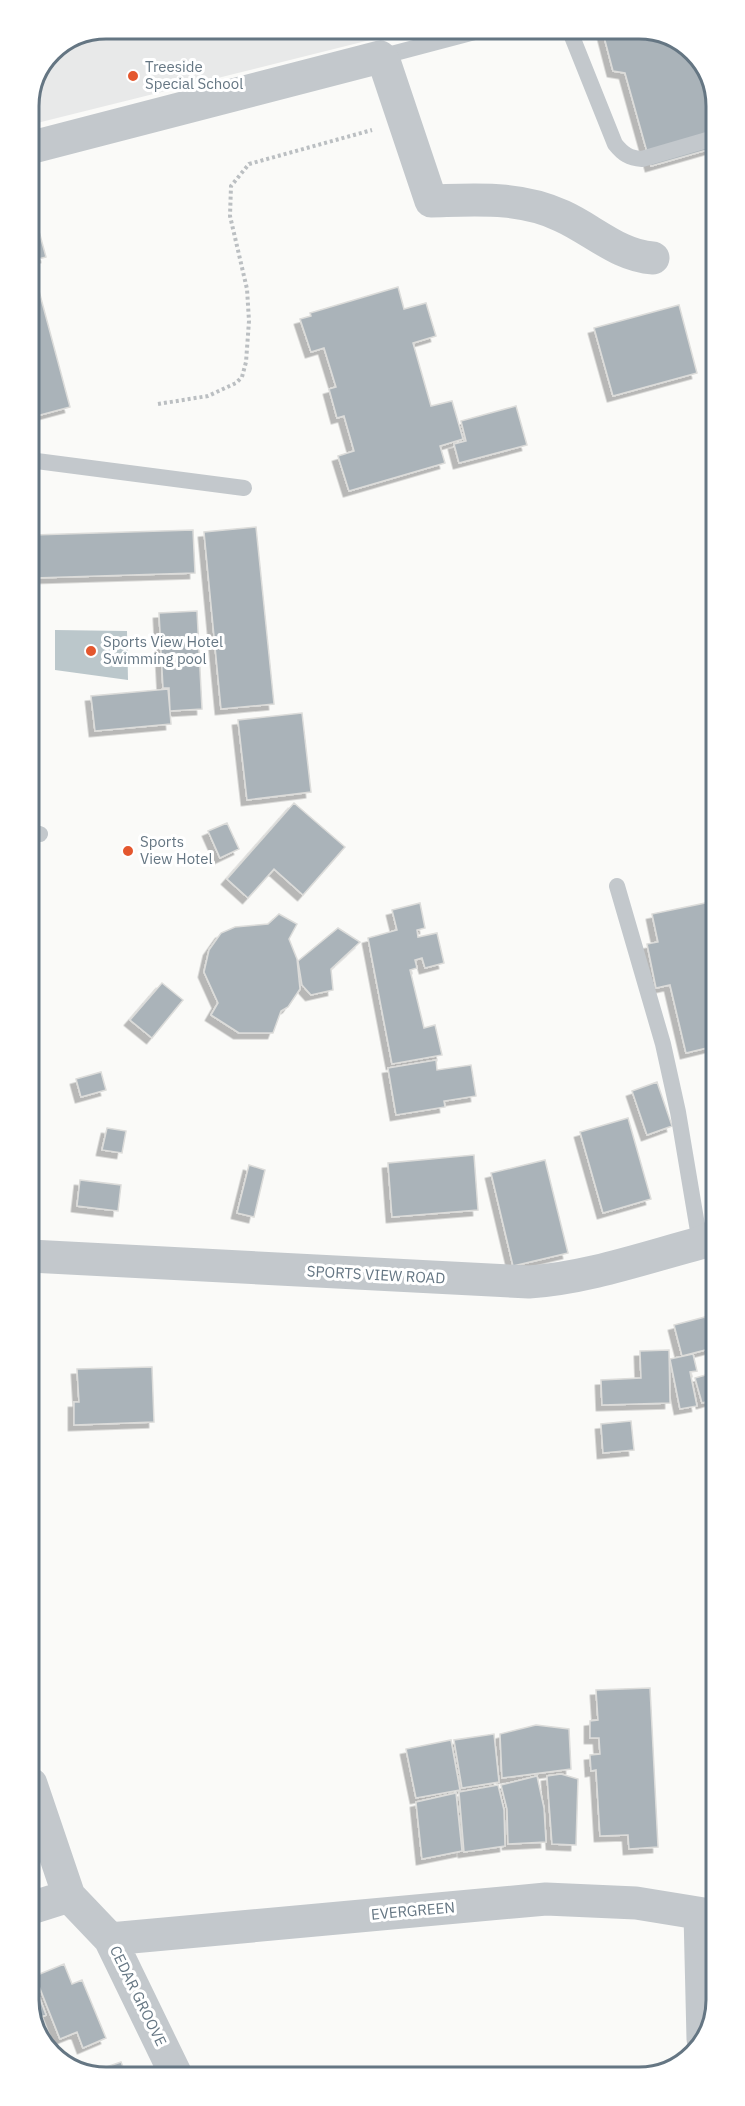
<svg xmlns="http://www.w3.org/2000/svg" width="745" height="2106" font-family="'IBM Plex Sans',sans-serif">
<style>
.built{fill:#e8e9e9}
.water{fill:#bbc7cb}
.building{fill:#aab3b9;stroke:#dcdcda;stroke-width:1.5;filter:url(#shadow)}
.lines{fill:none;stroke-linecap:round;stroke-linejoin:round}
.path{stroke:#bbbfc2;stroke-width:4;stroke-dasharray:3 3;stroke-linecap:butt}
.lane{stroke:#c3c8cc;stroke-width:16}
.street{stroke:#c3c8cc;stroke-width:33}
.poi-dot{fill:#e4572e;stroke:#fff;stroke-width:2}
.labels{text-anchor:middle;stroke-width:6;stroke-linejoin:round;paint-order:stroke}
.poi-label{font-size:15px;fill:#657683;stroke:#fff;text-anchor:start}
.street-label{font-size:15px;fill:#657683;stroke:#fff}
.rim{fill:none;stroke:#657683;stroke-width:3}
</style>
<defs>
<filter id="shadow"><feDropShadow dx="-5.5" dy="5.5" stdDeviation="0" flood-color="#0004"/></filter>
</defs>
<rect width="100%" height="100%" fill="#fafaf8"/>
<path class="built" d="M106,29h308l-385,96v-24l22,-50z"/>
<path class="water" d="M55,630l72,1 1,49 -73,-10z"/>
<path class="building" d="M602,29h43l45,18 24,38v63l-63,18 -26,-93 -12,-2z
M34,213l12,44 -15,4 39,146 -41,11v-31l5,-1 -5,-16v-156z
M398,287l6,22 22,-6 10,33 -23,7 18,63 21,-5 11,38 -23,7 5,17 -96,28 -11,-35 16,-5 -10,-35 -7,2 -8,-29 7,-2 -12,-39 -13,4 -11,-33 11,-3 -1,-3z
M679,305l18,68 -84,23 -19,-68z
M516,406l11,39 -68,18 -5,-19 12,-3 -5,-20z
M256,527l18,177 -53,5 -17,-177z
M193,530l2,43 -161,5 -1,-43z
M197,611l5,98 -32,2 -1,-23h-6l-4,-75z
M168,689l3,35 -76,7 -4,-35z
M302,713l9,79 -64,8 -9,-80z
M294,803l51,44 -42,48 -29,-26 -26,29 -21,-19z
M227,823l12,26 -19,9 -12,-27z
M715,901v145l-29,7 -16,-68 -14,3 -9,-44 11,-2 -6,-28z
M420,903l5,25 -8,2 1,7 19,-4 7,30 -19,5 -3,-10 -7,2 2,8 -7,2 14,58 11,-3 7,30 -50,9 -24,-126 29,-8 -5,-20z
M279,914l18,10 -8,15 8,20 3,30 -12,18 -7,4 -8,22h-34l-28,-18 7,-12 -14,-31 5,-22 12,-17 14,-6 33,-3z
M338,928l22,14 -29,27 2,21 -22,5 -9,-10 -4,-24z
M162,983l21,17 -31,38 -22,-18z
M436,1060l1,10 34,-5 5,31 -32,5 1,6 -49,8 -8,-47z
M101,1072l5,18 -25,7 -5,-18z
M657,1082l15,44 -25,9 -15,-44z
M628,1118l23,81 -48,14 -23,-81z
M107,1128l19,3 -4,22 -20,-3z
M474,1155l4,55 -86,7 -4,-54z
M545,1160l23,93 -55,13 -22,-93z
M249,1165l16,5 -11,47 -17,-4z
M80,1180l41,5 -3,26 -41,-5z
M705,1317l8,31 -31,8 -8,-31z
M669,1350l1,53 -68,2 -1,-25 40,-2 -1,-27z
M693,1354l4,17 -7,1 7,34 -17,3 -10,-50z
M152,1367l2,55 -80,3v-23h5l-2,-33z
M716,1372v27l-14,4 -7,-25z
M631,1421l3,29 -31,3 -2,-29z
M650,1688l8,159 -29,2 -1,-14 -28,1 -4,-66 -5,1 -1,-16 10,-1 -1,-16h-9v-17l8,-1 -2,-30z
M536,1725l33,4 2,40 -69,9 -2,-44z
M494,1734l5,48 -37,6 -8,-48z
M451,1740l9,50 -44,8 -10,-49z
M561,1774l17,5 -2,66 -24,-1 -5,-68z
M537,1776l7,32 2,34 -38,2 -1,-35 -6,-24z
M498,1785l6,25 1,36 -41,6 -5,-60z
M456,1793l6,58 -40,8 -6,-57z
M64,1964l8,20 10,-4 24,58 -23,10 -6,-16 -17,7 -25,-63z
M31,1975l15,40 -15,6z
M121,2062l6,15h-27l-11,-4z"/>
<g class="lines">
<path class="path" d="M158,404l50,-8 28,-13 6,-6 4,-15 3,-41 -2,-32 -17,-73 1,-30 18,-22 123,-34"/>
<path class="lane" d="M569,29l46,115c8,10 14,14 27,15l72,-21
M380,57l106,-28
M29,460l215,28
M30,832l10,2
M617,886l46,158 15,68 22,131"/>
<path class="street" d="M29,148l351,-91 4,4 47,140c45,-1 89,-5 131,15 31,14 57,40 91,42
M30,1256l499,26c58,-4 115,-24 171,-39l15,-7
M31,1784l38,112
M31,1908l38,-12 41,43 67,138
M700,1914l3,125
M110,1939l436,-40 90,4 80,13"/>
</g>
<g class="poi-dot">
<circle cx="133" cy="76" r="6"/>
<circle cx="91" cy="651" r="6"/>
<circle cx="128" cy="851" r="6"/>
</g>
<g class="labels">
<g class="poi-label">
<text x="145" y="72">Treeside<tspan x="145" dy="17">Special School</tspan></text>
<text x="103" y="647">Sports View Hotel<tspan x="103" dy="17">Swimming pool</tspan></text>
<text x="140" y="847">Sports<tspan x="140" dy="17">View Hotel</tspan></text>
</g>
<g class="street-label">
<text transform="translate(376 1275) rotate(3)" y="5">SPORTS VIEW ROAD</text>
<text transform="translate(413 1911) rotate(-5)" y="5">EVERGREEN</text>
<text transform="translate(138 1996) rotate(64)" y="5">CEDAR GROOVE</text>
</g>
</g>
<path d="M0 0H745V2106H0ZM106 39H639A67 67 0 0 1 706 106V2000A67 67 0 0 1 639 2067H106A67 67 0 0 1 39 2000V106A67 67 0 0 1 106 39Z" fill="#fff" fill-rule="evenodd"/>
<path class="rim" d="M106 39H639A67 67 0 0 1 706 106V2000A67 67 0 0 1 639 2067H106A67 67 0 0 1 39 2000V106A67 67 0 0 1 106 39Z"/>
</svg>
